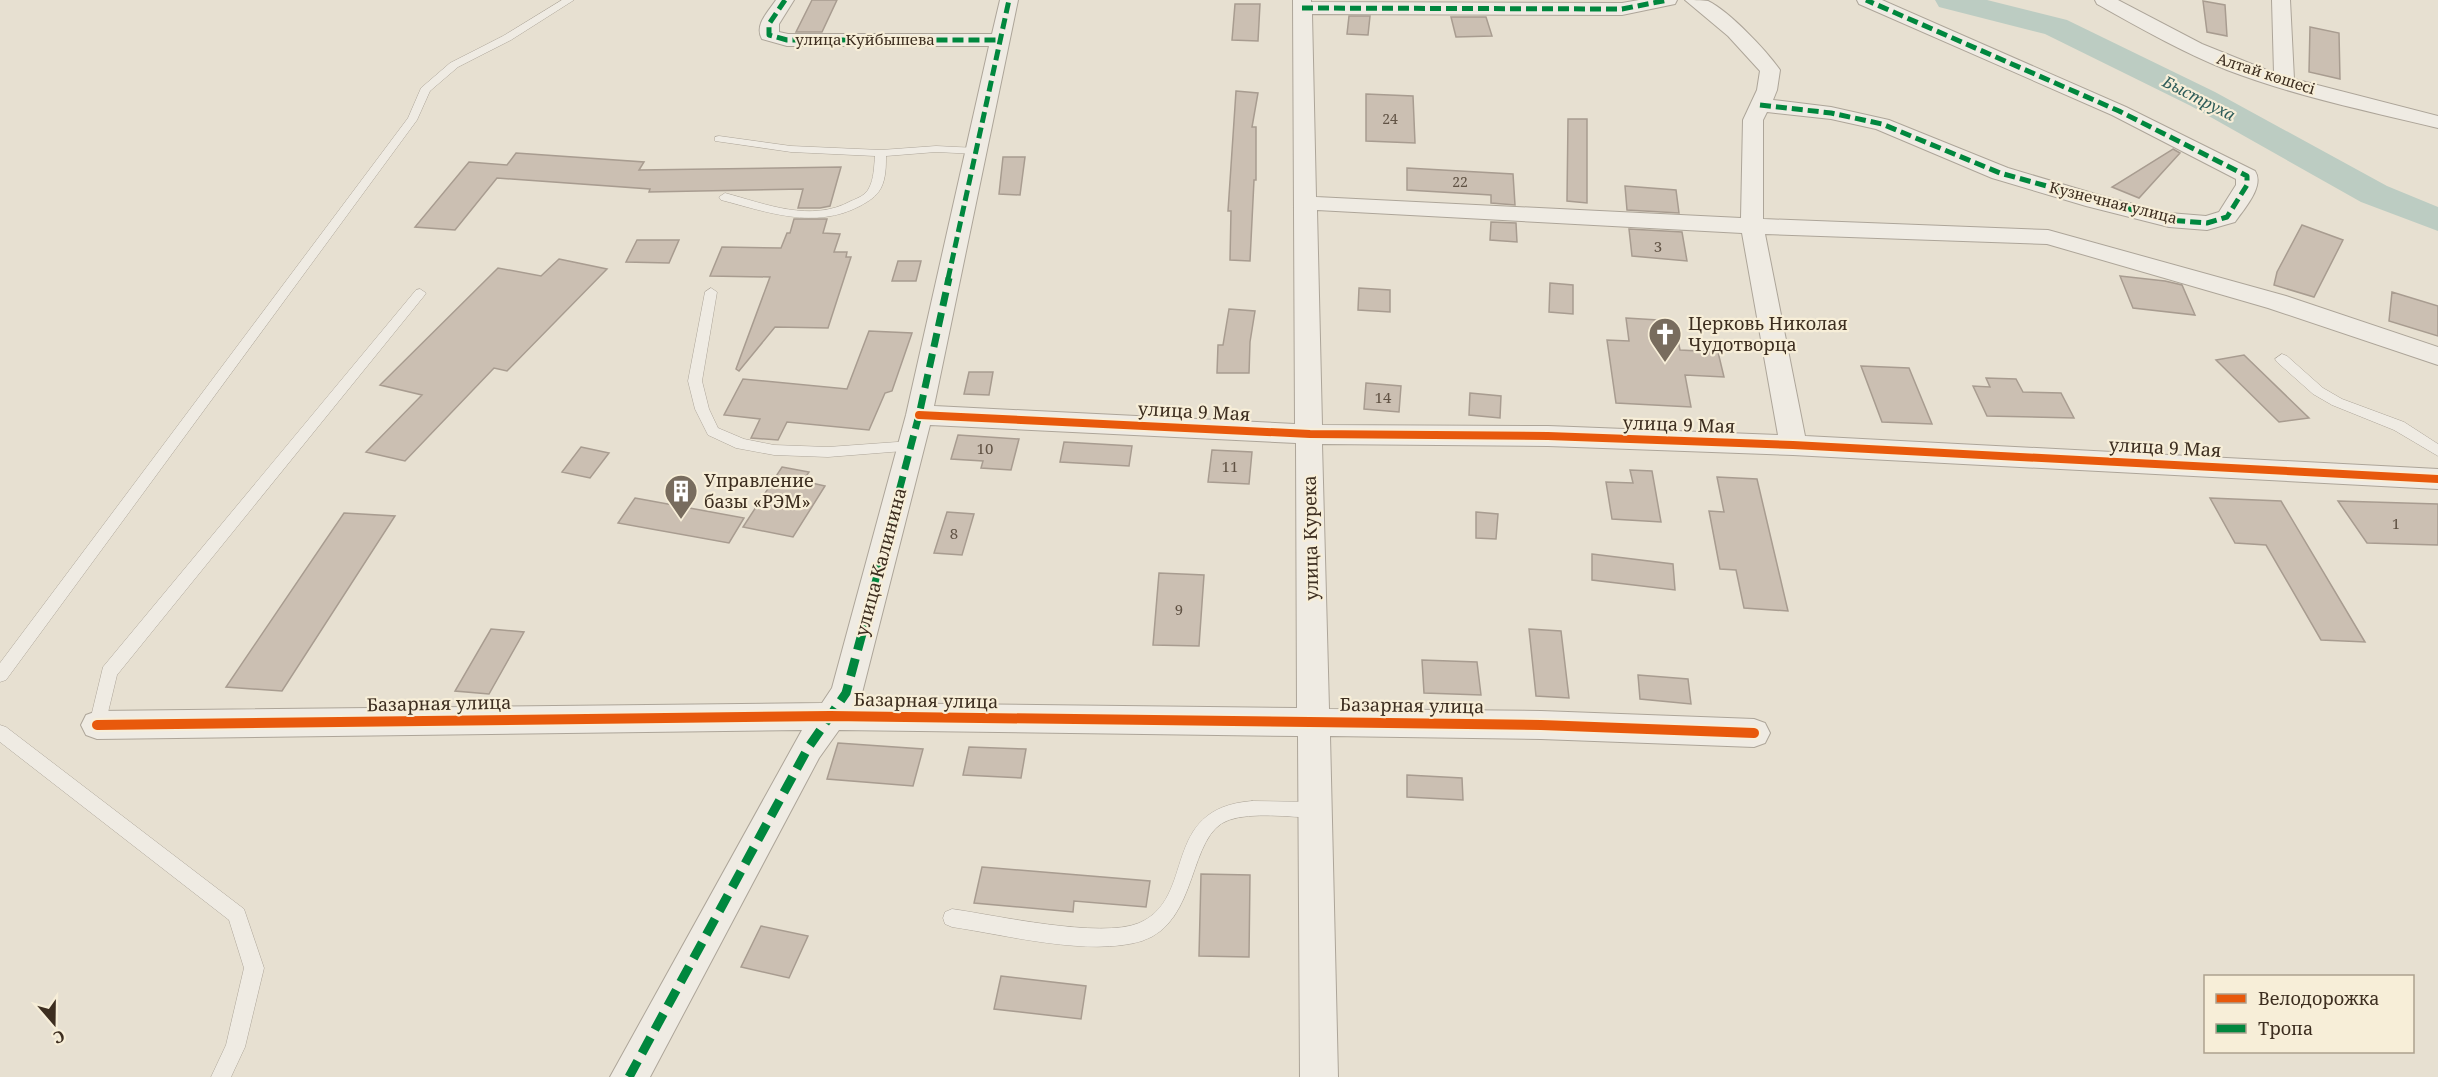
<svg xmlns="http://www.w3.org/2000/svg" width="2438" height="1077" font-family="'Noto Serif',serif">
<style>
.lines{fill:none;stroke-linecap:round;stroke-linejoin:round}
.river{fill:#bcccc2;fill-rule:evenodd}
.building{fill:#cbbfb2;stroke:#a89c90;stroke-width:1.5}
.service-casing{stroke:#ada599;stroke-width:1}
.minor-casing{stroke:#ada599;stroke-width:2}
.service{fill:#efebe3;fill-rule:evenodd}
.minor{fill:#efebe3;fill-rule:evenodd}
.quiet-far2{stroke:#00873e;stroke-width:5;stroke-dasharray:11 5;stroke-linecap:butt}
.quiet-far1{stroke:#00873e;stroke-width:7;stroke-dasharray:14 7;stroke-linecap:butt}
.quiet{stroke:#00873e;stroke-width:9;stroke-dasharray:18 9;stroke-linecap:butt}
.cycleway-far1-casing{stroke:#f7eed8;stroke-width:12}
.cycleway-casing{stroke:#f7eed8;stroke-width:14}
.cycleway-far1{stroke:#e8590c;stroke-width:8}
.cycleway{stroke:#e8590c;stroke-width:10}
.labels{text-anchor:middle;stroke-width:4.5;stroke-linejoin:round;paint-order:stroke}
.far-number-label{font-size:14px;fill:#605244}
.far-street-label{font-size:15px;fill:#3d2e20;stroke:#f7eed8}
.number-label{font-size:15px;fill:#605244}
.far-water-label{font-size:16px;font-style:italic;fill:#2f5d5a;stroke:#f7eed8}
.poi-label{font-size:18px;fill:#3d2e20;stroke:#f7eed8;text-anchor:start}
.street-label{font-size:18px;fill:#3d2e20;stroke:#f7eed8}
</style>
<rect width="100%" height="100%" fill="#e7e0d1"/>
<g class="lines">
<path class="river" d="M1935,0h52l80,20 148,72 172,94 51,21v24l-77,-29 -170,-96 -146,-72 -106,-27z"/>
</g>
<path class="building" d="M812,0h25l-15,32h-26z
M2203,1l22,4 2,31 -20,-4z
M1235,4h25l-2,37 -26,-1z
M1349,16h21l-2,19 -21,-1z
M1451,17h35l6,19 -36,1z
M2310,27l29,6 1,46 -31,-7z
M1236,91l22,2 -6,34h4v53h-2l-4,81 -20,-1 1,-49h-3z
M1366,94l47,2 2,47 -49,-2z
M1568,119h19v84l-20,-2z
M2173,149l7,4 -41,45 -27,-11z
M516,153l128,9 -5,8 202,-3 -11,39 -10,2h-22l5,-19 -154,3 1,-3 -153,-11 -42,52 -40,-3 54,-65 38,3z
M1003,157h22l-5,38 -21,-1z
M1407,168l106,6 2,31 -24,-2v-8l-84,-5z
M1625,186l51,4 3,23 -52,-3z
M794,219h33l-4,14 17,1 -6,18h13l-1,5h5l-23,71 -53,-1 -36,44 -3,-2 34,-92 -60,-1 12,-29 59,1 6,-15h3z
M1491,222l25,1 1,19 -27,-2z
M2302,225l41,15 -29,57 -40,-12 3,-13z
M1629,229l53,3 5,29 -55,-5z
M637,240h42l-10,23 -43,-1z
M559,259l48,10 -100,102 -13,-3 -89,93 -39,-9 56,-57 -42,-10 118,-117 43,8z
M898,261h23l-5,20h-24z
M2120,276l45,5 17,4 13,30 -62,-7z
M1550,283l23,2v29l-24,-2z
M1359,288l31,2v22l-32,-2z
M2392,292l46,14v30l-49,-15z
M1229,309l26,2 -5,31 -1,31h-32l1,-28h5z
M1626,318l48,3 6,29 38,2 6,25 -39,-2 6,32 -75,-4 -9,-63 22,1z
M869,331l43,2 -20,58 -7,2 -16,37 -82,-8 -9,18 -27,-2 9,-19 -36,-4 19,-36 104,10z
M2244,355l65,63 -30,4 -63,-62z
M1861,366l48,2 23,56 -50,-2z
M969,372h24l-4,23 -25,-1z
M1986,378l30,1 7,13 38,1 13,25 -87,-2 -14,-30 17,1z
M1366,383l35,3 -2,26 -35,-3z
M1470,393l31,3 -1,22 -31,-3z
M958,435l61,4 -8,31 -30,-2 2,-7 -32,-2z
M1064,442l68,4 -3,20 -69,-4z
M581,447l28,6 -19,25 -28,-6z
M1212,450l40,2 -3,32 -41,-2z
M782,467l27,5 -6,9 22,5 -32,51 -50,-10z
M1630,470l22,1 9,51 -49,-3 -6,-37 27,1z
M1717,477l40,2 31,132 -44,-3 -8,-38 -16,-1 -11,-58 15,1z
M635,498l109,20 -15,25 -111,-20z
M2210,498l71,3 84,141 -44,-2 -55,-95 -31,-2z
M2338,501l100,3v41l-71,-2z
M947,512l27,2 -12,41 -28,-2z
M1476,512l22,2 -2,25 -20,-1z
M344,513l51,3 -113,175 -56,-4z
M1592,554l81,10 2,26 -83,-10z
M1159,573l45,2 -5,71 -46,-1z
M491,629l33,3 -35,62 -34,-3z
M1529,629l32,2 8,67 -33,-2z
M1422,660l55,2 4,33 -57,-2z
M1638,675l50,4 3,25 -51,-5z
M838,743l85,6 -10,37 -86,-7z
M969,747l57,2 -5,29 -58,-3z
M1407,775l55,3 1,22 -56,-3z
M982,867l168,14 -4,26 -72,-6 -1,11 -99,-9z
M1201,874l49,1 -1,82 -50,-1z
M761,926l47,10 -19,42 -48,-11z
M1001,976l85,10 -5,33 -87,-10z"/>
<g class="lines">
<defs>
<path id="service" d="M562,0h12l-63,40 -53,27 -28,24 -13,29 -411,560 -6,2v-19l408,-545 13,-30 29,-25 53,-27z
M719,136l72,10 90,4 55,-4 41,2 6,3 -6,3 -41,-2 -50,4c0,10 0,22 -5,32 -5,9 -12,13 -21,18 -45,24 -93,6 -139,-6l-2,-3 6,-4c41,11 86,30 126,8 7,-3 15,-6 18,-13 5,-9 5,-22 6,-32l-84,-4 -76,-11v-4z
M711,288l6,4 -15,89 7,28 9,19 26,11 30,6 54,2 83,-6 5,1 2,4 -2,4 -88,7 -54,-2 -38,-7 -28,-13 -13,-26 -7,-28 17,-89z
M420,289l6,4 -2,3 -307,379 -12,50 -2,5 -6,2 -6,-2 -2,-5 14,-58 313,-377z
M2282,354l5,2 36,32 19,11 62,23 34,22v12l-44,-26 -62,-25 -19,-11 -36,-32 -2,-3z
M0,725l6,2 238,182 20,59 -19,79 -14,30h-20l15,-32 18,-77 -15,-48 -229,-178z
M1252,801l63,1 6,2 3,6 -3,6 -6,2c-25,-1 -63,-6 -86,2 -42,14 -29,102 -87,121 -52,16 -136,-6 -190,-14l-7,-3 -2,-6 2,-6 7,-3c43,6 149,30 187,14 59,-25 19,-115 113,-122z"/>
<path id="minor" d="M776,0h18l-15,24v8l9,2h204l8,-34h18l-84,406 361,18 -2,-424h18v2l311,1 17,-3h38l-2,4 -53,11 -310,-1 4,183 425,21 2,-98 14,-30 3,-19 -32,-35 -43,-36c7,0 17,0 23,1 22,11 58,49 72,69l-3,20 -4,10 58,7 58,13 119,48 94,28 67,17 37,3 13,-4 17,-27v-6l-124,-64 -253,-111 -2,-4h25l244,107 129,64c10,15 -11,38 -20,51l-28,8 -38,-3 -83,-21 -94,-28 -116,-49 -45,-10 -64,-7 -4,8v99l285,11 238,66 152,51v18l-170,-57 -221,-64 -282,-10 40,202 633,33v20l-645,-34 -245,-9 -226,-2 7,265 212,2 213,8 11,4 5,10 -5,10 -11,4 -213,-8 -211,-3 8,341h-38l-2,-341 -459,-6 -20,28 -169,319h-40l192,-347 -705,9 -11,-4 -5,-10 5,-10 11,-4 725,-8 10,-15 74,-273 83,-369h-202l-25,-7c-8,-14 6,-27 14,-39zM1317,210l425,23 36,202 -230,-9 -226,-1zM930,425l366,18 1,265 -440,-5 5,-10z
M2095,0h23l84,44 72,29 -2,-73h18l4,79 144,37v12c-71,-17 -143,-32 -211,-58 -45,-18 -87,-42 -130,-66z"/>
</defs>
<use href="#service" class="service-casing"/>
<use href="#minor" class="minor-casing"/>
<use href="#service" class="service"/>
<use href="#minor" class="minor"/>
<path class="quiet-far2" d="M785,0l-16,24v11l18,5h214
M1302,8l320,1 46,-9
M1760,105l71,8 51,11 118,49 169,47 38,3 20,-6 20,-32v-9l-128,-65 -253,-111
M948,279l61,-279"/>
<path class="quiet-far1" d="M862,632l57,-217 30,-137"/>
<path class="quiet" d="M629,1077l179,-329 38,-55 17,-63"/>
<defs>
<path id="cycleway-far1" d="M919,415l391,19 238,2 245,9 645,34"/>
<path id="cycleway" d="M97,725l733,-9 711,9 213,8"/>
</defs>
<use href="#cycleway-far1" class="cycleway-far1-casing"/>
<use href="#cycleway" class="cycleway-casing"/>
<use href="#cycleway-far1" class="cycleway-far1"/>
<use href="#cycleway" class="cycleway"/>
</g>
<defs>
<symbol id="church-pin" viewBox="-11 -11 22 30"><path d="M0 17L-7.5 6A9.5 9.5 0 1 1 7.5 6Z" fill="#786c5e" stroke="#f7eed8"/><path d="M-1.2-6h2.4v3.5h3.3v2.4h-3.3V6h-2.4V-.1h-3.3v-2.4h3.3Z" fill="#fff"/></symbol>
<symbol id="building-pin" viewBox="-11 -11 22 30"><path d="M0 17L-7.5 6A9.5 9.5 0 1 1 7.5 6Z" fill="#786c5e" stroke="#f7eed8"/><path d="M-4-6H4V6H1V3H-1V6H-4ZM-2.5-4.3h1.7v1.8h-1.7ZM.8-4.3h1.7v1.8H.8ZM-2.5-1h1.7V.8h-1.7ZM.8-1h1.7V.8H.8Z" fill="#fff"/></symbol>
</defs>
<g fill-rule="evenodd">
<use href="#church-pin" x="1646" y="315" width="38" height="52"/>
<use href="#building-pin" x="662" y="472" width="38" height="52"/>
</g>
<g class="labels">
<g class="far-number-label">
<text x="1390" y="124">24</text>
<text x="1460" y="187">22</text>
</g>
<g class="far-street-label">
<text x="865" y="45">улица Куйбышева</text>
<text transform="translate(2266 74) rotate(18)" y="5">Алтай көшесі</text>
<text transform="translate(2113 203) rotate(14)" y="5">Кузнечная улица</text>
</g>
<g class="number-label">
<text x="1658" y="252">3</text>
<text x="1383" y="403">14</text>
<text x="985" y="454">10</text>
<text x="1230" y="472">11</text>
<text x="2396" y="529">1</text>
<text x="954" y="539">8</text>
<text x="1179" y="615">9</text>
</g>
<g class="far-water-label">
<text transform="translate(2199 98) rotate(27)" y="6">Быструха</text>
</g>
<g class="poi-label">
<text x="1688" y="330">Церковь Николая<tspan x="1688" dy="21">Чудотворца</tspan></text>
<text x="704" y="487">Управление<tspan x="704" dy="21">базы «РЭМ»</tspan></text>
</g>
<g class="street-label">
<text transform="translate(1194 412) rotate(3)" y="6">улица 9 Мая</text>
<text transform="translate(1679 425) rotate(2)" y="6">улица 9 Мая</text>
<text transform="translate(2165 448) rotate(3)" y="6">улица 9 Мая</text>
<text transform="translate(1311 538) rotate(-91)" y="6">улица Курека</text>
<text transform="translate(881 562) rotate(-75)" y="6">улица Калинина</text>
<text transform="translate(926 701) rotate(1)" y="6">Базарная улица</text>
<text transform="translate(439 704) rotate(-1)" y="6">Базарная улица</text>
<text transform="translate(1412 706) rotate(1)" y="6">Базарная улица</text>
</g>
</g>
<rect x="2204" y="975" width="210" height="78" fill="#f7eed8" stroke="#ada18e" stroke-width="1.5"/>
<rect x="2216" y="994" width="30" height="9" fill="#e8590c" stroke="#ada18e" stroke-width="1.5"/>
<text x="2258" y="1005" font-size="18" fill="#3d2e20">Велодорожка</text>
<rect x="2216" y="1024" width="30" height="9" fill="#00873e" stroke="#ada18e" stroke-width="1.5"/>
<text x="2258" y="1035" font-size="18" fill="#3d2e20">Тропа</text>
<g transform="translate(54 1023) rotate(160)" stroke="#f7eed8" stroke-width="4.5" paint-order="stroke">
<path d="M0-4.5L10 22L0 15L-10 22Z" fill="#3d2e20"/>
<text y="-9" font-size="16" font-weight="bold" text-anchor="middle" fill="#3d2e20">С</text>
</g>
</svg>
